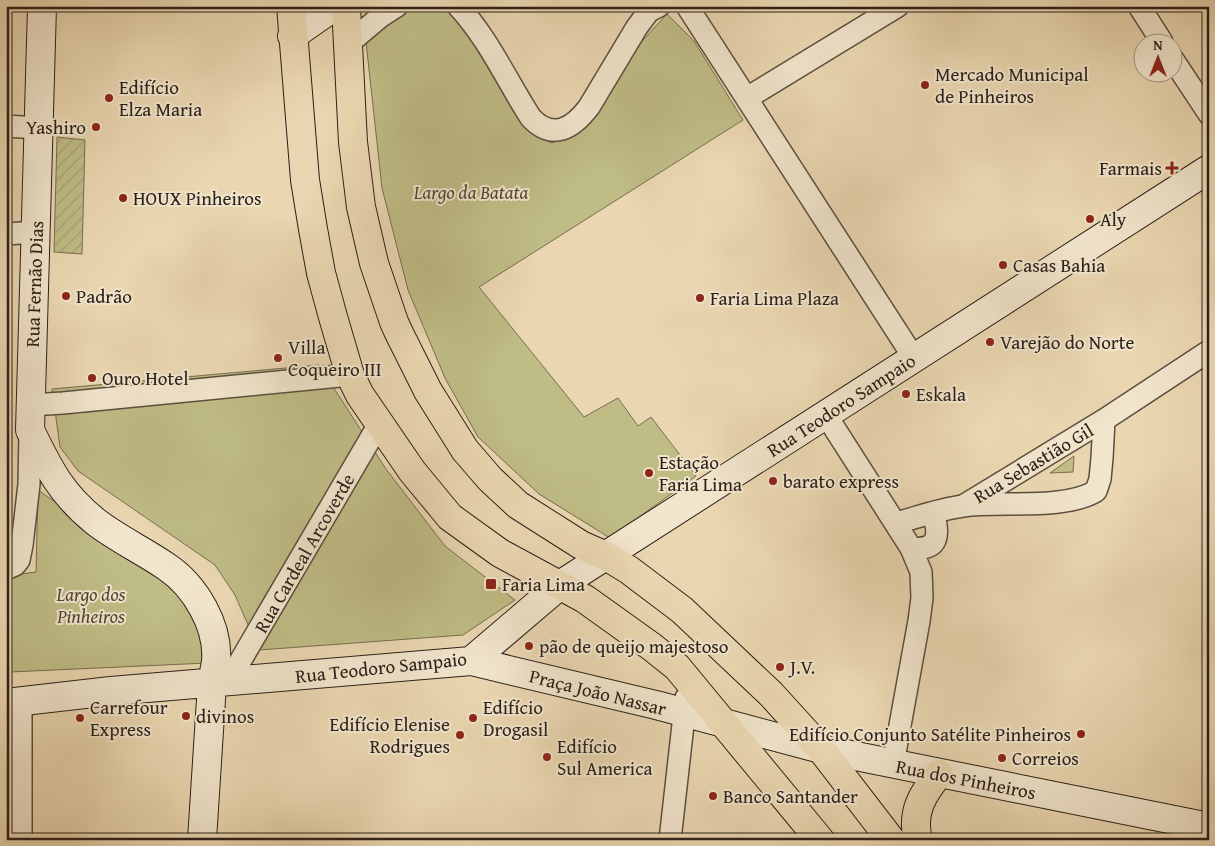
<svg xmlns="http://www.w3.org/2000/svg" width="1215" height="846" font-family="'Gentium Book Plus',serif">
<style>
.park{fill:#bfbc86;stroke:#766e50}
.garden{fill:url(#garden-furrows);stroke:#766e50}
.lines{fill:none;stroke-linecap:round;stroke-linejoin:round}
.street-casing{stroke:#5c4e40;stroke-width:24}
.secondary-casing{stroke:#2c201a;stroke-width:30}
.highway-casing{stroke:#2c201a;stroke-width:30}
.street{stroke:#f1e5cc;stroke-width:21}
.secondary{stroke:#f1e5cc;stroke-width:28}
.highway{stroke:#ead7b1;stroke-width:28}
.poi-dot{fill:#8f2418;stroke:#f1e5cc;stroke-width:2}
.labels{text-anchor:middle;stroke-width:4;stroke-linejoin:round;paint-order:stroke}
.poi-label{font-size:19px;fill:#2c201a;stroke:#f1e5cc;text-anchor:start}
.park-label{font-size:19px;font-style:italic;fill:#514735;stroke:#f1e5cc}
.street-label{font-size:19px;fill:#2c201a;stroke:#f1e5cc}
</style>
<defs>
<pattern id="garden-furrows" width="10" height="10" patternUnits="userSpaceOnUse" patternTransform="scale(1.25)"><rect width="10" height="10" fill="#bfbc86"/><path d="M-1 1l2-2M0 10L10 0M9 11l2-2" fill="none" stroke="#a4a173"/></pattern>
</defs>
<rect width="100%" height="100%" fill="#ead7b1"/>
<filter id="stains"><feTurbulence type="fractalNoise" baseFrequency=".004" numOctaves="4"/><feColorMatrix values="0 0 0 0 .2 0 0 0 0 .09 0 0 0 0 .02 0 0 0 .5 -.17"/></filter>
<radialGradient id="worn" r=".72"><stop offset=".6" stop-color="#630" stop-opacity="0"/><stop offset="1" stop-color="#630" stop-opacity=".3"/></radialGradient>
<path class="park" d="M408,6h45l62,108 22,23 15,6 38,-21 32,-59 45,-49 27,27 49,79 -264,167 105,130 34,-19 20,28 13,-9 45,59 -86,62 -71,-44 -61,-57 -33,-59 -37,-88 -26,-102 -16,-146 9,-15z
M319,365l67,104 59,77 70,54 -52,35 -204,15 -24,-55 -20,-30 -137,-94 -18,-24 -8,-58z
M1074,456l-1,16 -23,1z
M38,490l139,97 20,26 10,50 -197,9 -4,4v-100l30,-4z"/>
<path class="garden" d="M57,137l28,3 -3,114 -28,-2z"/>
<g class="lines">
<defs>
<path id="street" d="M458,6c30,32 49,75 73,112 22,23 42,10 58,-11l48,-80 12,-16 10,-5
M687,6l227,352
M1139,6l23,36
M348,44l32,-27 17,-11
M1172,58l37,56
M747,98l151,-92
M6,126l32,2
M6,234l30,-2
M30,405l33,-2 287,-28
M826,415l85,133 10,24 1,26 -3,23 -26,143
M963,506l141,-86 105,-69
M896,523c22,-6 45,-14 67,-17 38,-5 102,4 133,-15l4,-12 2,-21 2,-38
M911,548c28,3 29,-13 22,-35
M6,569l9,-4 4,-5 3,-15 7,-61 1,-52
M228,682l151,-258
M21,840v-139
M670,840l16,-142"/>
<path id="secondary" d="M42,6l-12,424c19,39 31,64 66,92 22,17 48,29 71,45 28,19 52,59 49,94 -1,8 -3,15 -4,23l-10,156
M292,36l43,-30
M471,661l185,44 165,44 388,78
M6,703l105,-12 360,-30 89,-76 649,-416"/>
<path id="highway" d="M291,6l14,174 8,49 8,44 12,44 17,58 10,20 52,76 38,46 50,36 85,46 67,48 25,20 143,173
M346,6l7,136 8,65 13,56 20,59 5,11 29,58 37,59 25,29 28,26 63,40 25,11 23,14 53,40 89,84 50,55 70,91
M918,840c-7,-27 4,-46 21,-66"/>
</defs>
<use href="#street" class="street-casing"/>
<use href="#secondary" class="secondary-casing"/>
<use href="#highway" class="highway-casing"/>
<use href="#street" class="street"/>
<use href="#secondary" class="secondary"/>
<use href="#highway" class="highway"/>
</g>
<g class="poi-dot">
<circle cx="925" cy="85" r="5"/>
<circle cx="109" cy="98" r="5"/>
<circle cx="96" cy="127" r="5"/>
<path d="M1169.5 160.5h5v5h5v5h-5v5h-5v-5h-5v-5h5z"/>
<circle cx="123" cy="198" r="5"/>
<circle cx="1090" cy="219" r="5"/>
<circle cx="1003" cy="265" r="5"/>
<circle cx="66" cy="296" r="5"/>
<circle cx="700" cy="298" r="5"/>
<circle cx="990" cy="342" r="5"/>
<circle cx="278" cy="358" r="5"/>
<circle cx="92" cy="378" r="5"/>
<circle cx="906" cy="394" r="5"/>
<circle cx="649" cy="473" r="5"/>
<circle cx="773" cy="481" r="5"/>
<rect x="485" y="578" width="12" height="12" rx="2.5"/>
<circle cx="529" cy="646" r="5"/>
<circle cx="780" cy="667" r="5"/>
<circle cx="186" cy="716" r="5"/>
<circle cx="80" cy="718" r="5"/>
<circle cx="473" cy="718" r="5"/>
<circle cx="1081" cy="734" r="5"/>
<circle cx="460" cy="735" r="5"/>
<circle cx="547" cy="757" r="5"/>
<circle cx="1002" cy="758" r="5"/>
<circle cx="713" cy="796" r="5"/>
</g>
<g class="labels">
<g class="poi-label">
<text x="935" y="81">Mercado Municipal<tspan x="935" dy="22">de Pinheiros</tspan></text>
<text x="119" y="94">Edifício<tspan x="119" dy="22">Elza Maria</tspan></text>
<text x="86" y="134" text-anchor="end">Yashiro</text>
<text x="1162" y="175" text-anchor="end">Farmais</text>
<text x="133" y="205">HOUX Pinheiros</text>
<text x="1100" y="226">Aly</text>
<text x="1013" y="272">Casas Bahia</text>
<text x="76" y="303">Padrão</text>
<text x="710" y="305">Faria Lima Plaza</text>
<text x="1000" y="349">Varejão do Norte</text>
<text x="288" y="354">Villa<tspan x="288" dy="22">Coqueiro III</tspan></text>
<text x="102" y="385">Ouro Hotel</text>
<text x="916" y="401">Eskala</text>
<text x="659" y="469">Estação<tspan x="659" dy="22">Faria Lima</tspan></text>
<text x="783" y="488">barato express</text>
<text x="502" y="591">Faria Lima</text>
<text x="539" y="653">pão de queijo majestoso</text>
<text x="790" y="674">J.V.</text>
<text x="90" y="714">Carrefour<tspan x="90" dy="22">Express</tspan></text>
<text x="483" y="714">Edifício<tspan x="483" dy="22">Drogasil</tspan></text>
<text x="196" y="723">divinos</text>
<text x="450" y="731" text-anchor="end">Edifício Elenise<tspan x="450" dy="22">Rodrigues</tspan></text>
<text x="1071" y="741" text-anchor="end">Edifício Conjunto Satélite Pinheiros</text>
<text x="557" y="753">Edifício<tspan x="557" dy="22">Sul America</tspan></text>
<text x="1012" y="765">Correios</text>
<text x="723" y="803">Banco Santander</text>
</g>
<g class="park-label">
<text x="471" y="199">Largo da Batata</text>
<text x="91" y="601">Largo dos<tspan x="91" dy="22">Pinheiros</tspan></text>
</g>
<g class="street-label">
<text transform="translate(34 284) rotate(-88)" y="7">Rua Fernão Dias</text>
<text transform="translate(841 405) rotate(-33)" y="7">Rua Teodoro Sampaio</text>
<text transform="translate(1033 463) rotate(-31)" y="7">Rua Sebastião Gil</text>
<text transform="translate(304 553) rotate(-60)" y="7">Rua Cardeal Arcoverde</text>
<text transform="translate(381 667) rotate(-6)" y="7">Rua Teodoro Sampaio</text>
<text transform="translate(598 692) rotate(14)" y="7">Praça João Nassar</text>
<text transform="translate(966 779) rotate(11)" y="7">Rua dos Pinheiros</text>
</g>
</g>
<rect width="1215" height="846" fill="none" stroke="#ead7b1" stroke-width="25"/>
<rect x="8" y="8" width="1200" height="831" fill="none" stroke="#2c201a" stroke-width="2.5"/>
<rect x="12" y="12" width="1190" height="821" fill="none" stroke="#2c201a"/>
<g transform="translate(1158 58)"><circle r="24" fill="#f1e5cc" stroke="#a29685"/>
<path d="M0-4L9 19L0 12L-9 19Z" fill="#8f2418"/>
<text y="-8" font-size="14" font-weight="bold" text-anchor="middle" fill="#2c201a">N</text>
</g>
<rect width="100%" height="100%" filter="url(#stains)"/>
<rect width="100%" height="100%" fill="url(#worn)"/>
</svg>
